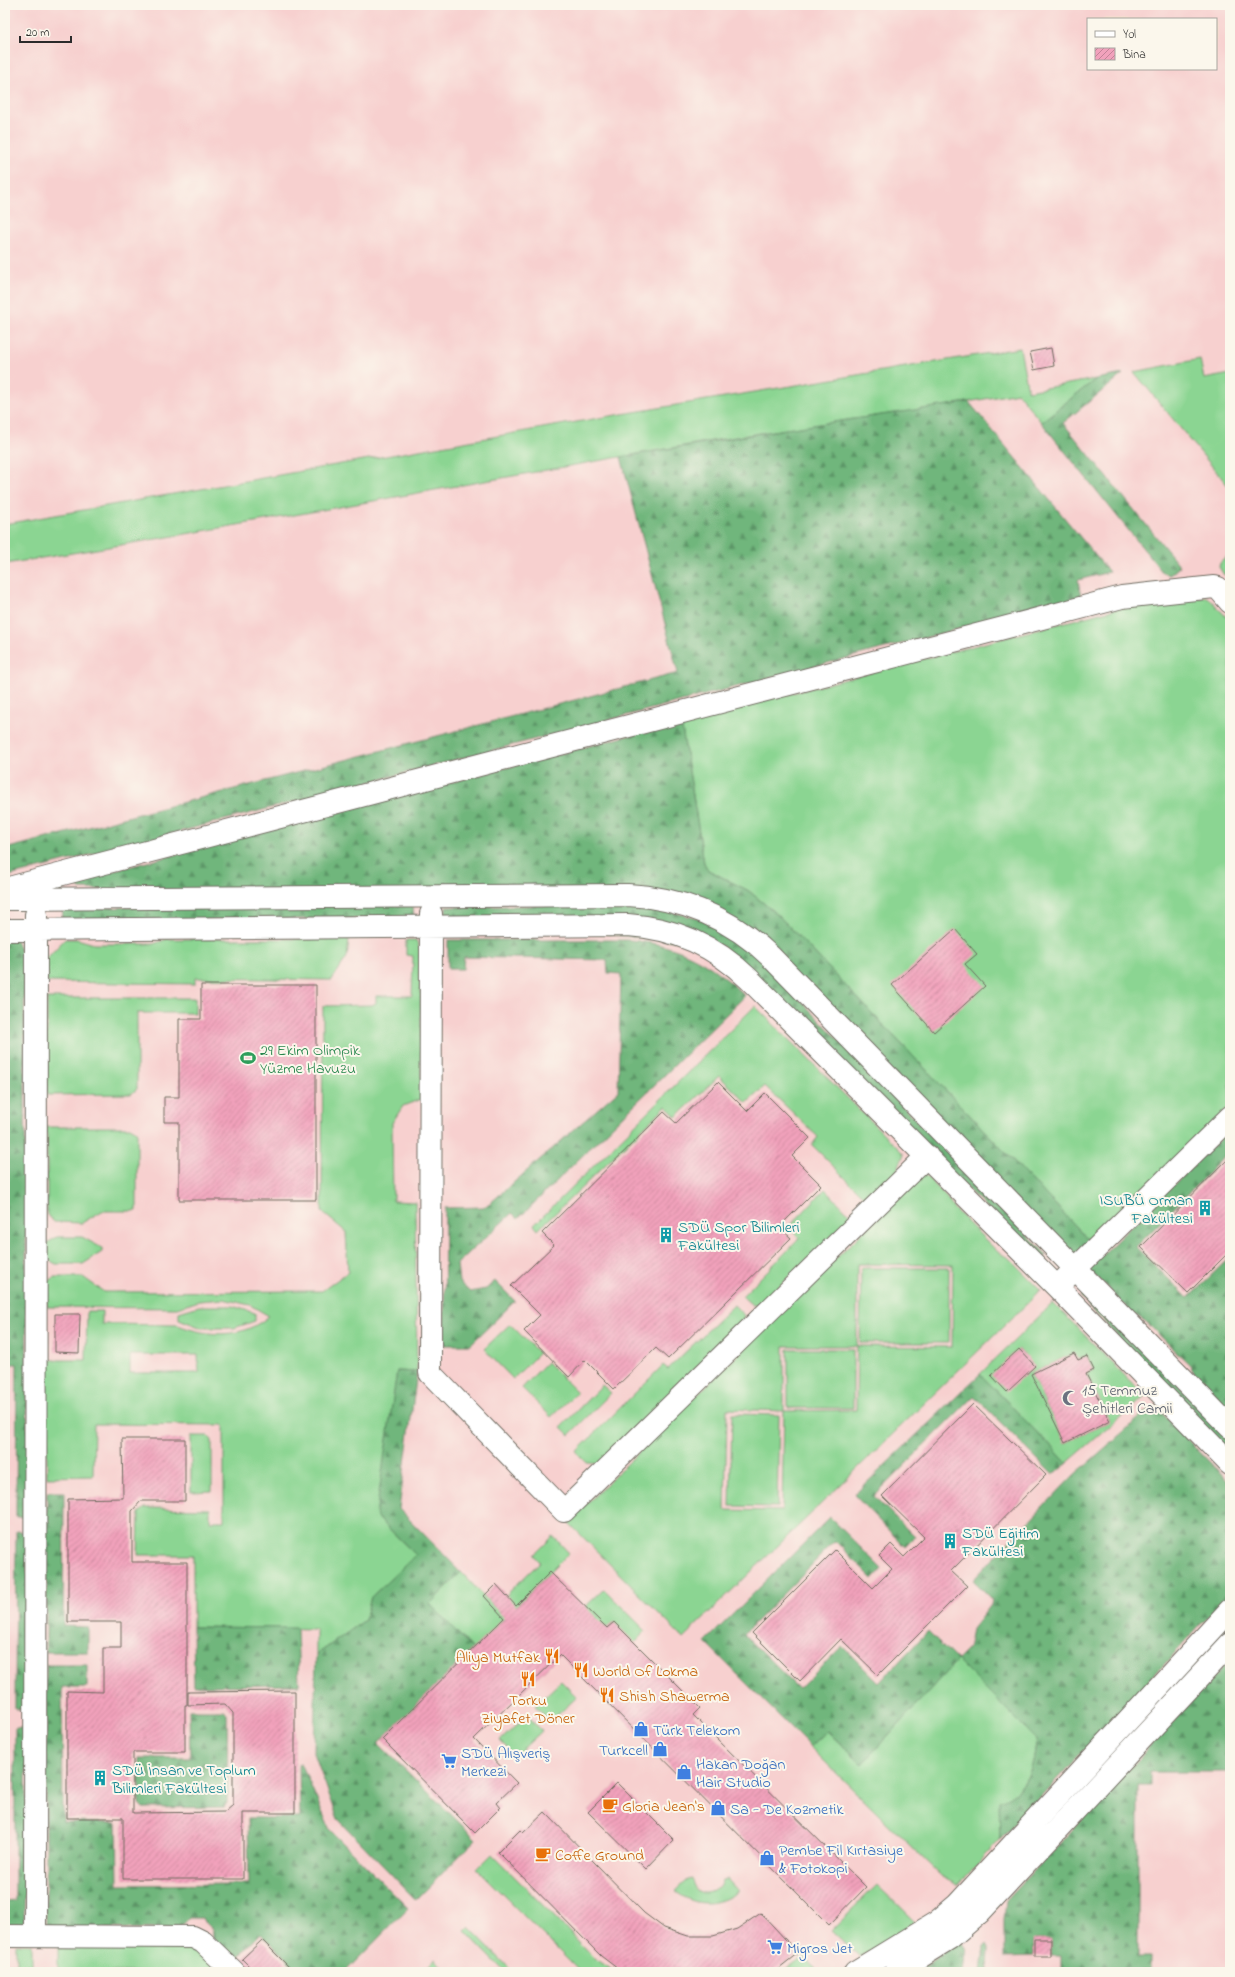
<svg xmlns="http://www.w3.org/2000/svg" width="1235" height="1977" font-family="'Indie Flower',sans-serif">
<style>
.built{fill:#f7d0cf;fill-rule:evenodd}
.grass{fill:#8bd592;stroke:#5b805e;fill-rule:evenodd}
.forest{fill:url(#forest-firs);stroke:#4e7054}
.building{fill:url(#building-hatch)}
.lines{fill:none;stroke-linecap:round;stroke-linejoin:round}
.minor-casing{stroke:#706c61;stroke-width:24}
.minor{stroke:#fff;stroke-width:22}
.labels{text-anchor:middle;stroke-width:4;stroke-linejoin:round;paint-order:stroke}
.leisure-label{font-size:16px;fill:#27864d;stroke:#fbf7ec;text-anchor:start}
.culture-label{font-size:16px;fill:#0d838f;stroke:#fbf7ec;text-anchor:start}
.worship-label{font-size:16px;fill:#5b616d;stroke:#fbf7ec;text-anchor:start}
.food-label{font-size:16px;fill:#c56008;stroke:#fbf7ec;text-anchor:start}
.shop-label{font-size:16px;fill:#366cbe;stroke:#fbf7ec;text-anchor:start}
</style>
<defs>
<pattern id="forest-firs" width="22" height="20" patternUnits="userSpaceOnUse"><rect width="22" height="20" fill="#70b67c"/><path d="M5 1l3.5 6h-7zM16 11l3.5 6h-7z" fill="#5c9466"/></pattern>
<pattern id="building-hatch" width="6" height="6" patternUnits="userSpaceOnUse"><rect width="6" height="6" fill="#f2a2bc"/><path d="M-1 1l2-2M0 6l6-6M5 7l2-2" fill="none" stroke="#c48499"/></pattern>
</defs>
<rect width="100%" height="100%" fill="#fbf7ec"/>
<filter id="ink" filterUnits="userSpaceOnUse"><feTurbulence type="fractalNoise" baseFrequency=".025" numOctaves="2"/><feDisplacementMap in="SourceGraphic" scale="8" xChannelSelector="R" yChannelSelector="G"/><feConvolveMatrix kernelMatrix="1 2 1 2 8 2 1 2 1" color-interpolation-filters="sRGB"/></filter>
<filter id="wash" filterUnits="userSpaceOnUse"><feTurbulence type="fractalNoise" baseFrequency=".012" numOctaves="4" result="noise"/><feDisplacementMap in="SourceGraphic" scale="16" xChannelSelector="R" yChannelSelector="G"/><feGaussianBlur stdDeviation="0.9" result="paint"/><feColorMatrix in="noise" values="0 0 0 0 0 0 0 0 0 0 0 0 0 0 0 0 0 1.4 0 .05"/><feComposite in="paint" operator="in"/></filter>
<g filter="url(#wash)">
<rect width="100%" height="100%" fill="#f0e4c6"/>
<path class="built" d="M5,5h1225v1967h-1225zM1088,19h128v50h-128z"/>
<path class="grass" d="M1020,348l8,43 68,-12 -55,43 -23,-29c-100,19 -201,30 -301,47 -237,41 -474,86 -712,124v-40l605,-108z
M1200,359l4,20 26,-5v114l-96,-116z
M1230,554v18l-6,3 -5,-8 1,-4z
M1208,597l22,24v485l-139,136 -311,-325 -31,-26 -41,-21 -4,-7 -23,-141 439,-114z
M65,939h12l17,5h59l14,-5h182l-2,18 -15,23 -137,-2v6l-148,-2v-24z
M406,940h10l5,12v147l-18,7 -11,17 1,78 22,1 2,170 -20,-1 -20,146 39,38 -45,42 -6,23 -49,35v-26l-123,-2v-72h-55l1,-42 6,-5 65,1v12h14v-96l-130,-1 -1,52 -46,1v-117h39l1,-49h15v13l76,1c30,12 65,14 91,-9l-19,-11 -27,-6 -24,2 -22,7 -130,-1v-25l8,-5h28l21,15 218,-1 26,-19 -2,-40 -24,-20 1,-206 49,-1 4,-2v-7h36l1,-40 -7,-1zM130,1355h68l1,18h-69z
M47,998h148v15h-58v76l-6,5 -84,1z
M755,1006l149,148 -8,19 -25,24h-7l-52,-52 6,-8 -53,-51 -18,17 -28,-27 -43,41 -10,-11 -128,124 -4,-5z
M47,1127h83l7,4v80h-35l-20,12 -28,-1 -7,-7z
M923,1173l22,22 8,13 45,44 12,7 31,31 -358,348 -115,-116zM857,1264l96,1 -1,82 -95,-1zM784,1346h73l-1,64 -72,1zM727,1409l57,2 -2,100 -57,-1z
M825,1189l27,28 -92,88h-8l-10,-9 58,-58 -11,-11z
M57,1237h25l20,11v4l-19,12h-27l-9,-5v-16z
M861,1268h88v75h-89z
M1053,1303l92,93 -78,67 -87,-89zM1019,1349l15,17 -42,9zM1074,1353l4,7 9,-4 7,14 -8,4 24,47 -45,22 -34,-69z
M734,1305l10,10 -1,6 -143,143 -13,-1 -11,-11 87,-87 5,4z
M199,1306h33l23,7v8l-21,7h-32l-23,-9v-7z
M510,1324l29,29 -26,26 -29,-30z
M788,1349h65v59h-65z
M547,1362l30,30 -26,25 -29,-29z
M602,1385l9,8 -42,42 -8,-8z
M732,1414l47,1 -2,92 -47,-1z
M191,1436h17l4,4v51l-21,1z
M553,1536l16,17 -96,96 -43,-45 31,-32 33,35 46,-45 -6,-7z
M604,1589l42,42 -12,12 -20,-21 -7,6 -22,-21z
M957,1660l79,79c-1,26 -9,52 -36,62v39l-42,45 -17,-9 -131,-129 17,-16 35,33z
M561,1681l16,16 -27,25 -15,-16z
M527,1715l15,16 -27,25 -15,-15z
M492,1854l106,107 16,11h-34l-103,-103z
M692,1879c2,20 25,17 30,1l5,-1 11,12c-20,16 -43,16 -63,0l12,-11z
M877,1885l38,37 -55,35 -29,-27z
M469,1927l44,45h-8l-40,-41z
M16,1944h16v28h-16z
M58,1944l135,1 30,27h-165z
M803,1957l16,15h-36z
M435,1959l14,13h-20l-3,-4z"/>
<path class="forest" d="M1123,374l-60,49 117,143 -10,9 -7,-2 -122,-151 55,-43z
M969,402l140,170 -31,8 3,17 -1076,280v-28l673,-176 -57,-216 165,-28z
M681,722l23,141 4,7 41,21 31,26 311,325 -15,15 -368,-353 -628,-15 -4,-3 -1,-5z
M643,904l59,16 51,31 294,304 -7,6 -318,-315 -276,-29v-10z
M413,905l1,13 -352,3 1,-13z
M5,940h11l8,20 4,557h-12l1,-153h-12z
M448,940h182c50,5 79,21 115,56l-227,223 -6,-6 -55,51 2,18 11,10 16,-3 9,-8 20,20 -45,44h-26l1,-137 38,-1 5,-2 130,-114 3,-117 -13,-1 -1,-13 -143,-3 -1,12h-15z
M1227,1132l3,3v28l-6,-6 -88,90 52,51 42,-41v153l-31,-31 -9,-14 -45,-44 -12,-7 -45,-45z
M1086,1291l144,145v17l-150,-156z
M397,1371l20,1 -18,137 62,63 -31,32 43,45 -95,94 98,96 -60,61 -78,-81 -24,-66 2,-98 49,-35 6,-23 45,-42 -39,-38 -1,-4z
M980,1374l87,89 -14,12 -79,-79 -100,100 41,41 -10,10 -51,-52z
M1154,1405l76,78v111l-230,246 -1,-39c28,-9 36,-36 37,-62l-79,-79 -95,104 -35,-33 -17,16 -105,-105 125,-125 52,52 -9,10 -38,-38 -91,93 55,55 43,-43 37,37 49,-52 29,29 11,-11 4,-20 19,-24 1,-6 -19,-19 101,-105z
M47,1492h17l-1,134 25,1v25h-42z
M16,1531l11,1v177h-12z
M193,1627l104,1 2,57 -105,1z
M1230,1660v112h-80v14h-12v171h12v14l-89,1v-16h-10v-17h-17v17l-30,1v-38l2,-18z
M46,1665h41v22h-25l1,135 54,1 1,62 131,-1 -1,-66h52l-1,-54 2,-1 29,67 78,78 -63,64h-54l4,-4 -34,-35 -27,28 -22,-20 1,-12 -11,-11h-13l-10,11 -133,-1z
M189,1710h34l4,3 1,88 -4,6 -81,1 -4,-4v-46h51z
M15,1728h12l-3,200h-19v-26l10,-1z
M962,1941l4,7 -3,24h-48z
M987,1944l2,4 -1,24h-7l3,-25z
M1162,1971h68v1h-68z"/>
<g id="blocks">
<path class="building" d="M1051,348l3,18 -20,4 -4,-18z
M955,929l22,25 -12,10 20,22 -51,46 -42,-47z
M201,985h115v215h-137v-78h-15v-25h15v-78h22z
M718,1082l29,29 18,-18 45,45 -18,18 29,29 -42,42 12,11 -123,121 -12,-11 -42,41 -29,-29 -16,17 -45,-46 16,-16 -29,-29 43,-41 -12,-12 122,-121 12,11z
M1230,1157v94l-42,42 -47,-46z
M55,1314h25l-1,39 -24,-1z
M1019,1349l16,17 -28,26 -16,-17z
M1074,1353l4,7 9,-4 7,14 -8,4 24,47 -45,22 -34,-69z
M973,1404l73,71 -95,96 16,15 -89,89 -37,-36 -41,42 -48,-48 83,-83 38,38 19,-19 -13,-13 12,-12 13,13 20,-20 -42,-41z
M122,1439h63v62h-44l-9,10v51h55v143h-2v47h-52v61l92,-1 8,-7v-92l-8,-9 -37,1v-13l107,-1v122h-52v66h-120v-61h-56v-127l36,1v-44h18v-26h-53v-123l55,-1z
M550,1572l57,56 7,-6 86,86 -7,7 173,172 -37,38 -269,-270 -86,84 43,44 -21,20 4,5 -25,25 -93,-94 122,-121 -20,-22 12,-12 20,22z
M617,1783l57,57 -28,29 -58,-57z
M545,1812l99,101 20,15 24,8h25l24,-7 24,-16 37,40 -24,19h-152l-21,-16 -103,-104 22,-22 3,3z
M1034,1939h17v17h-17z
M262,1940l32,32h-39l-13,-13z"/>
</g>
</g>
<g filter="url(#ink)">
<use href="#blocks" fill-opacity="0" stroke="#706c61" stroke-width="1"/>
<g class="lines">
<defs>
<path id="minor" d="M5,889l1117,-292 92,-10 4,1 12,14
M5,899l623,-4c55,3 104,24 143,62l459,470
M431,914l-1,459 134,138 363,-355
M5,930l623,-5c47,3 87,21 121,54l308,308 173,177
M1065,1279l165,-162
M5,1936l188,1 10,5 31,30
M35,1936l1,-1021
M855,1972l82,-50 20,-17 273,-295
M895,1972l55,-34 29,-25 251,-269"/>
</defs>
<use href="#minor" class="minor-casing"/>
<use href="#minor" class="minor"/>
</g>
</g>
<defs>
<symbol id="stadium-bare" viewBox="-9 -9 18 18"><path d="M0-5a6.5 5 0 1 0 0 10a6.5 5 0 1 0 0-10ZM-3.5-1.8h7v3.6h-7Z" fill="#2e9e5b" stroke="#fbf7ec" stroke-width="2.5" paint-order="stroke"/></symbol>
<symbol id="building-bare" viewBox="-9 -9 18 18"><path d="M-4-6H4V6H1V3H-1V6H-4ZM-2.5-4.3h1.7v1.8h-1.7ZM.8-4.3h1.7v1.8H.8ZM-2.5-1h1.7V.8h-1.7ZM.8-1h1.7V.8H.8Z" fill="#0f9aa8" stroke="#fbf7ec" stroke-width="2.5" paint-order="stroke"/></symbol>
<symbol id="mosque-bare" viewBox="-9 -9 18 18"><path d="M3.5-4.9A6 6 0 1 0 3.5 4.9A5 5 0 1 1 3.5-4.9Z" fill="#6b7280" stroke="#fbf7ec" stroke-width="2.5" paint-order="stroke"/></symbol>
<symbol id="restaurant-bare" viewBox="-9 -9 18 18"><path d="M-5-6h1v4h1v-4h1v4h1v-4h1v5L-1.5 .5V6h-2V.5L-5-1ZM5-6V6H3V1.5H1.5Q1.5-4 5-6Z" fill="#e8710a" stroke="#fbf7ec" stroke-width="2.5" paint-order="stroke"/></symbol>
<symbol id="shop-bare" viewBox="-9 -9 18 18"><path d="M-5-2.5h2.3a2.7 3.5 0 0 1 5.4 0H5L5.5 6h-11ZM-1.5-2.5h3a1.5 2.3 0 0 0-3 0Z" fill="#3f7fe0" stroke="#fbf7ec" stroke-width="2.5" paint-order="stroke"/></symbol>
<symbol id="supermarket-bare" viewBox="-9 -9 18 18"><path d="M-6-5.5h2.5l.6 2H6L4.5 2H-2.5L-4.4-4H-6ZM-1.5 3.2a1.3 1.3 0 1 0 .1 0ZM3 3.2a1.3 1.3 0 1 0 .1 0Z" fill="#3f7fe0" stroke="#fbf7ec" stroke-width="2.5" paint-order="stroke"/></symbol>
<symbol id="cafe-bare" viewBox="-9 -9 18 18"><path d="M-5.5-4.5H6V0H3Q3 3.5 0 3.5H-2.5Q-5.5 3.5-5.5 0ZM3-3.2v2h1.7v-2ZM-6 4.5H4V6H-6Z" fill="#e8710a" stroke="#fbf7ec" stroke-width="2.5" paint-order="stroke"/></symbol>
</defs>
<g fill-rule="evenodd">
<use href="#stadium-bare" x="237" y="1047" width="22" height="22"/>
<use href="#building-bare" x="1194" y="1197" width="22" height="22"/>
<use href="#building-bare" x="655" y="1224" width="22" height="22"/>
<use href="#mosque-bare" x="1059" y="1387" width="22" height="22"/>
<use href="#building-bare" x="939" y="1530" width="22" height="22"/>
<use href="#restaurant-bare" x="541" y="1645" width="22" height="22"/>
<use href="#restaurant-bare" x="570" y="1659" width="22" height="22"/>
<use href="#restaurant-bare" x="517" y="1668" width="22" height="22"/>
<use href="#restaurant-bare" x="596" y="1684" width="22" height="22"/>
<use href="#shop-bare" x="630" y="1718" width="22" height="22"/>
<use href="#shop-bare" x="649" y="1738" width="22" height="22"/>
<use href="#supermarket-bare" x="438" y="1750" width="22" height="22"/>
<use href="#shop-bare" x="673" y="1761" width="22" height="22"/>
<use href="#building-bare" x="89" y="1767" width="22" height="22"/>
<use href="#cafe-bare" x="599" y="1794" width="22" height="22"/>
<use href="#shop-bare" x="707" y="1797" width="22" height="22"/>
<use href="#cafe-bare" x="532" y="1843" width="22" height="22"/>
<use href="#shop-bare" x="756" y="1847" width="22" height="22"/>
<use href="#supermarket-bare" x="764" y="1936" width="22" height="22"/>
</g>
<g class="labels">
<g class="leisure-label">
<text x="260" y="1055">29 Ekim Olimpik<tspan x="260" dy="18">Yüzme Havuzu</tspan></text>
</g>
<g class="culture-label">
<text x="1193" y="1205" text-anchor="end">ISUBÜ Orman<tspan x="1193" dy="18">Fakültesi</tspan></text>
<text x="678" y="1232">SDÜ Spor Bilimleri<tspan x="678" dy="18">Fakültesi</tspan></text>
<text x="962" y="1538">SDÜ Eğitim<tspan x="962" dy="18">Fakültesi</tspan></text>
<text x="112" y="1775">SDÜ İnsan ve Toplum<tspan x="112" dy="18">Bilimleri Fakültesi</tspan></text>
</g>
<g class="worship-label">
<text x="1082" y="1395">15 Temmuz<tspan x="1082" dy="18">Şehitleri Camii</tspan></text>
</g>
<g class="food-label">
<text x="540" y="1662" text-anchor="end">Aliya Mutfak</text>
<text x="593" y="1676">World Of Lokma</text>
<text x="619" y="1701">Shish Shawerma</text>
<text x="528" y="1705" text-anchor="middle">Torku<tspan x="528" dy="18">Ziyafet Döner</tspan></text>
<text x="622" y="1811">Gloria Jean's</text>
<text x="555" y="1860">Coffe Ground</text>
</g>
<g class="shop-label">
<text x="653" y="1735">Türk Telekom</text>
<text x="648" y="1755" text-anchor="end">Turkcell</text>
<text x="461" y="1758">SDÜ Alışveriş<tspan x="461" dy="18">Merkezi</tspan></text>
<text x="696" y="1769">Hakan Doğan<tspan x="696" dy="18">Hair Studio</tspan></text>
<text x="730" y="1814">Sa - De Kozmetik</text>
<text x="779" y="1855">Pembe Fil Kırtasiye<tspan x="779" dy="18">&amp; Fotokopi</tspan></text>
<text x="787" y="1953">Migros Jet</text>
</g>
</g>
<rect width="1235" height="1977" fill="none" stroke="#fbf7ec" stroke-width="20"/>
<rect x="1087" y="18" width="130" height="52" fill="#fbf7ec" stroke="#a8a59f"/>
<rect x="1095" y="31" width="20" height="6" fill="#ffffff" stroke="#a8a59f"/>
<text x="1123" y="38" font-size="12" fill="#2b2b2b">Yol</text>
<rect x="1095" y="48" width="20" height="12" fill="url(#building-hatch)" stroke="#a8a59f"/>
<text x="1123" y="58" font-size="12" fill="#2b2b2b">Bina</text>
<path d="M20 36v6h51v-6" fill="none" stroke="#2b2b2b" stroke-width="2"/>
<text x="26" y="36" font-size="12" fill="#2b2b2b" stroke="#fbf7ec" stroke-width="3" paint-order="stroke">20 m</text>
</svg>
